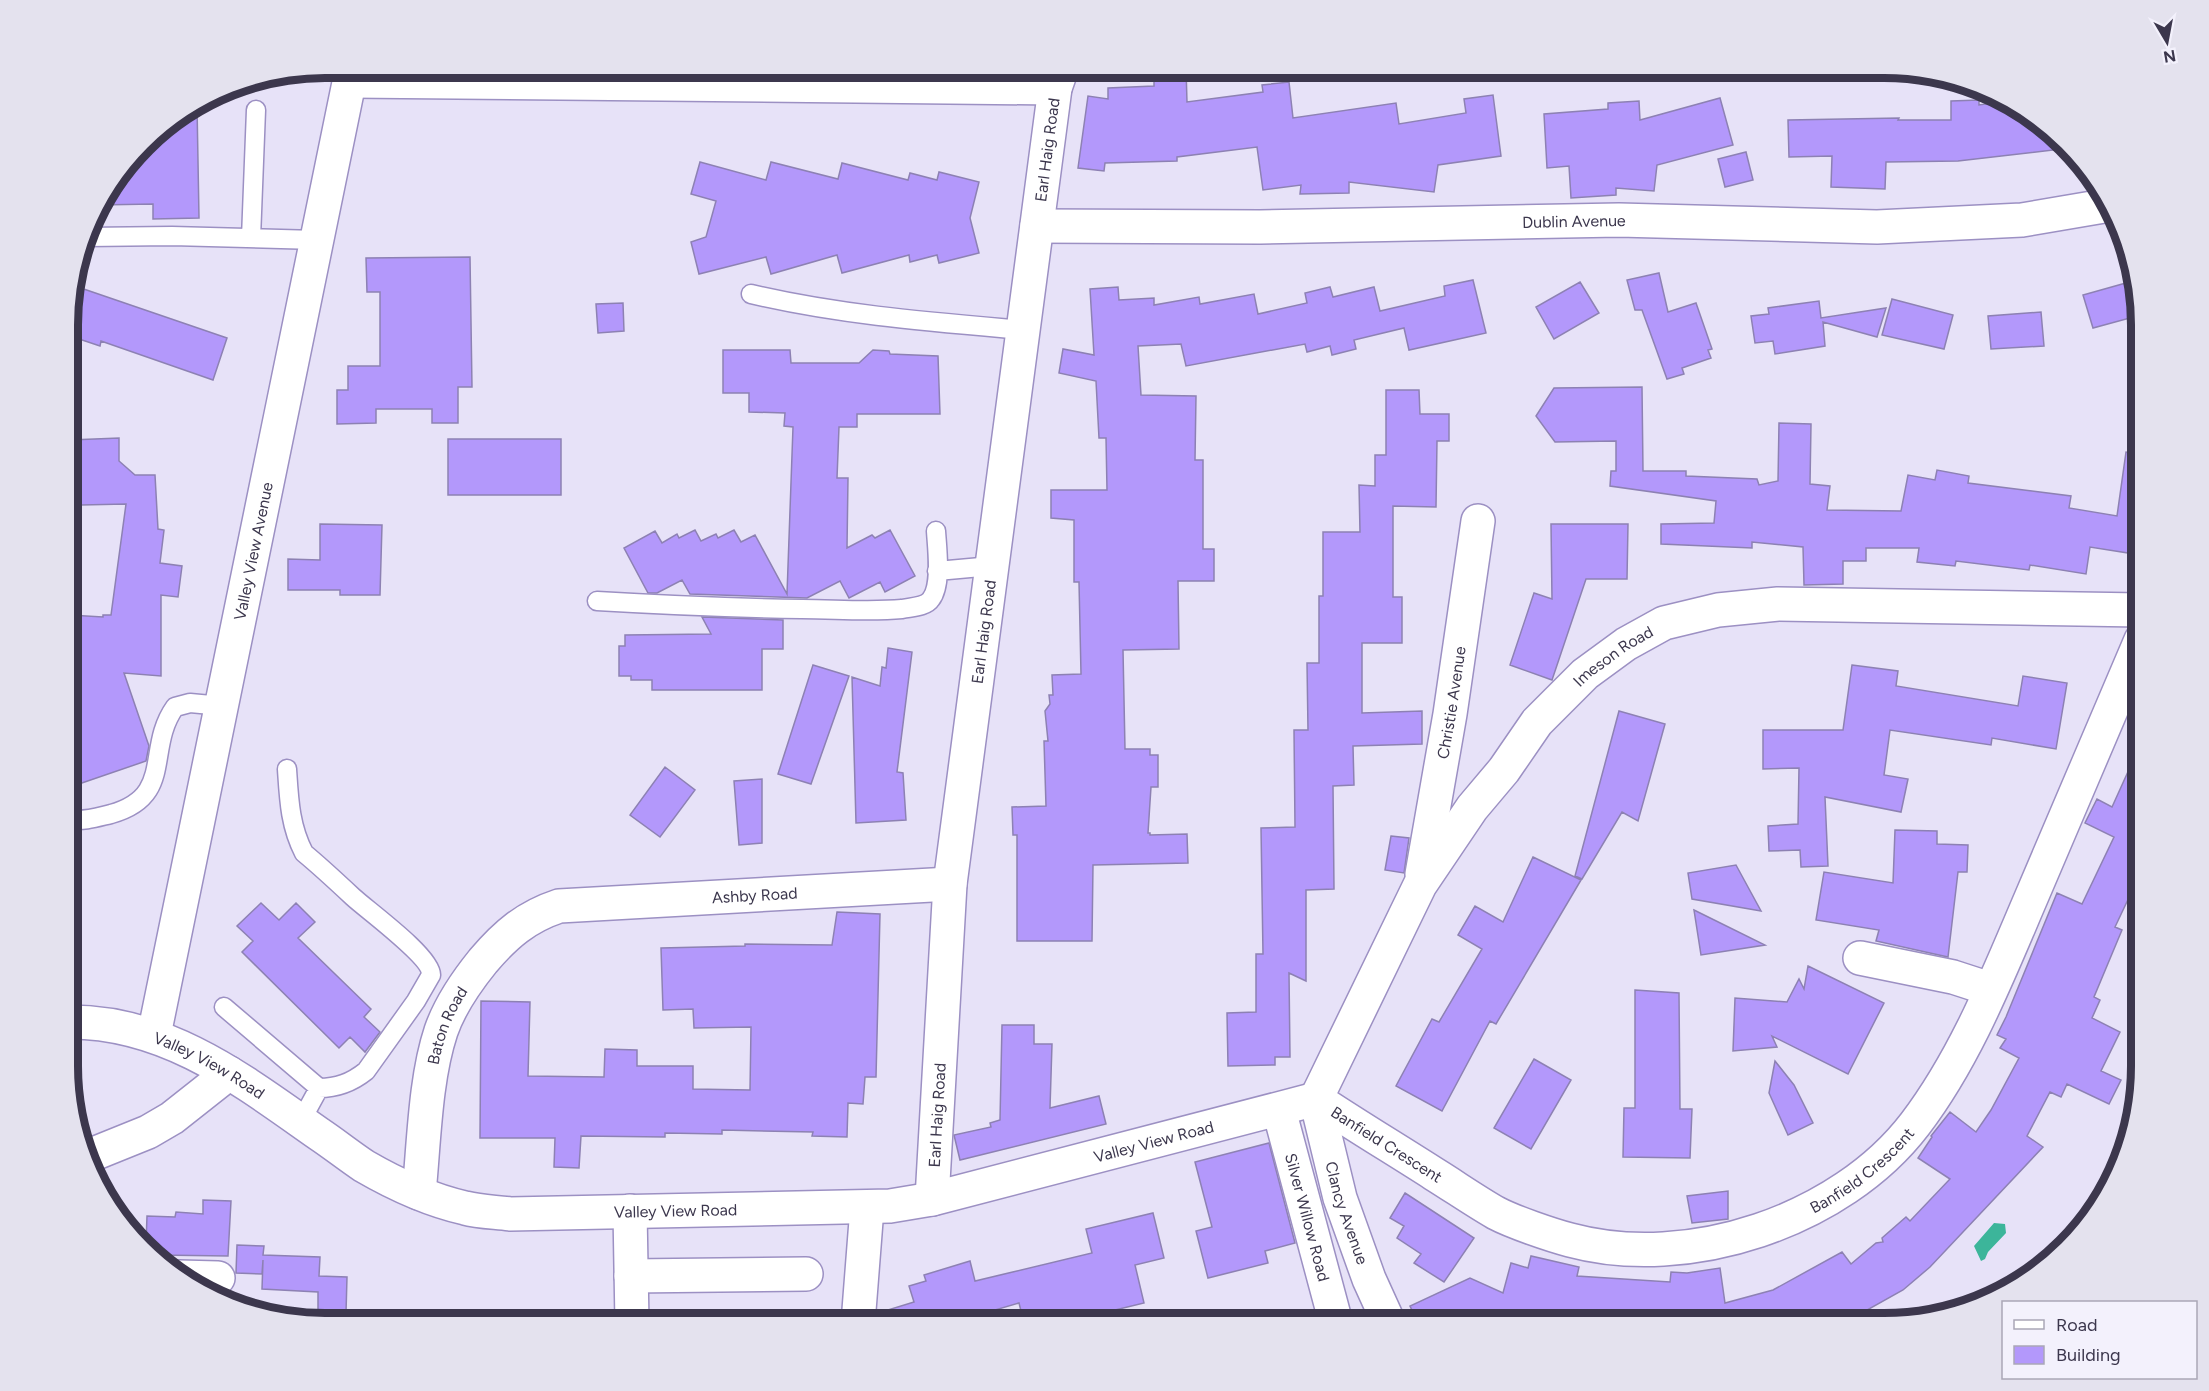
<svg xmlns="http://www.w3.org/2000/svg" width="2209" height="1391" font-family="Figtree,sans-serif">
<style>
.water{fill:#3cb59a}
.building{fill:#b398fb;stroke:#8d81b3;stroke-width:1.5}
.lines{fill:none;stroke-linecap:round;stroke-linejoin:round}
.lane-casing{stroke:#9c90c3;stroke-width:21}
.street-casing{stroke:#9c90c3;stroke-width:36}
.lane{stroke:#fff;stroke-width:18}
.street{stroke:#fff;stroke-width:33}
.labels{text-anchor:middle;stroke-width:5;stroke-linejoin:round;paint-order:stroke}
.street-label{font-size:16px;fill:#3c374d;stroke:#f3f1fc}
.rim{fill:none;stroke:#3c374d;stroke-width:8}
</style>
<rect width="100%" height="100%" fill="#e7e2f8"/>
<path class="water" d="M1994,1223l11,1 1,9 -18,19 -3,7 -4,2 -7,-15z"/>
<path class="building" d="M1186,68l1,34 76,-10 -1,-7 27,-3 4,36 103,-15 3,21 67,-11 -2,-14 29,-4 8,61 -63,9 -4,27 -85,-10v11l-49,1 1,-9 -38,5 -6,-43 -80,10v4l-72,2 -1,8 -26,-3 10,-72 20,3v-11l46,-2v-17z
M1720,98l13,47 -76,20 -3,26 -38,-3v7l-45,3 -2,-32 -22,2 -3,-54 64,-5v-6l31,-2 1,19z
M1979,100v5l29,-4 19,10 35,38 -104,12 -72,1 -1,27 -54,-2 1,-31 -43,1 -1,-37 111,-2 -1,2h53v-19z
M197,105l2,113 -46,1v-15l-54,1 56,-73z
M1746,152l7,28 -28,7 -7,-28z
M700,162l66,18 5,-18 67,17 4,-16 66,17 2,-7 27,7 2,-8 40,10 -9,36 9,35 -40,10 -2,-8 -27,7 -1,-7 -67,18 -5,-18 -66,19 -5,-17 -67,17 -8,-32 15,-5 10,-36 -25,-7z
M470,257l2,130h-14v36h-26v-14h-56v14l-39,1v-34h11v-24h32v-74h-13l-1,-34z
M1659,273l9,39 28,-9 16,46 -4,1 3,8 -29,10 2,6 -17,5 -25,-69h-7l-8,-30z
M1473,280l13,53 -77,17 -5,-22 -50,12 2,9 -24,6 -2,-9 -23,6 -2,-8 -119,22 -5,-22 -43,2 3,49 55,1 -1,64h8v89h11v32h-36l1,68 -56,1 2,99h25v6h8v32h-7l-3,46h2v2l37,-1 1,29 -95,2 -1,76h-75v-106h-4l-1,-28 34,-1 -2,-65h4l-3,-30 5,-7 -1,-9h4l-1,-20 29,-1 -2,-92h-5v-62l-23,-2v-28h56l-1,-52h-7l-3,-57 -37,-8 4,-24 31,6 -4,-66 28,-2 1,13 35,-2v7l45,-8 1,7 54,-10 4,20 49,-11 -2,-10 25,-6 3,10 41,-10 6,24 65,-15 -1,-10z
M2133,281l8,28v6l-48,13 -10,-33z
M1580,282l19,31 -45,26 -18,-32z
M72,285l155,53 -14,42 -112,-39 -1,5 -30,-10v-44z
M1892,299l61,16 -9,34 -62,-14z
M1819,301l2,17 65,-10 -9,29 -54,-15 2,24 -50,8 -2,-13 -18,2 -4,-27 18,-2 -1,-6z
M623,303l1,28 -26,2 -2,-29z
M2041,312l3,34 -53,3 -3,-33z
M723,350h67l1,13h68l14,-13 16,1 1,3 48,2 2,58h-83v13h-18l-2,51h11l-1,70 25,-13 3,3 15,-8 25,46 -30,16 -5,-10 -31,16 -9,-17 -33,17 -117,-4 -8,-14 -25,13h-9l-24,-45 31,-17 7,12 15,-9 2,4 16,-8 6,11 15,-7 2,4 16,-8 7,12 14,-7 32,59 6,-167 -9,-1 1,-13 -36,-1v-19h-26z
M1642,387l1,84h43v5l71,3 2,6 19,-4 1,-58 32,1 -1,60 20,2 -3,24 74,1 7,-36 27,5 2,-10 32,6 -1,7 103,13 -2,12 48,8 9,-64 15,2v101l-51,-8 -4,27 -56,-9 -1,5 -73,-9 -1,5 -38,-4 2,-14h-53v13h-23v23l-39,1 -1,-38 -51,-5v6l-91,-4v-20l53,-1 2,-22 -106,-15 1,-15h5v-30l-61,1 -19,-26 18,-28z
M1386,390h33l1,24h29v27h-12l-1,66 -43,-1v91h9v46h-40v70l60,-2v33l-69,2 1,39 -21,1 1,103 -28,1v91l-17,-8 1,84h-15v8l-47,1 -1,-53 29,-1v-58h7l-2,-126 34,-1 -1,-97h14l-1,-67h12v-67h4v-64h37l-1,-47 16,1v-31h11z
M119,438v23l16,14h20l3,54 6,1 -4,33 22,3 -4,31 -17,-2v81l-37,-3 25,73 -3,15 -70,24 -6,-19v-151l33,2v-2h8l15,-111 -45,1 -1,-19h-10v-46z
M448,439h113v56h-113z
M320,524l62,1 -2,70h-40v-5h-52v-31l32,1z
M1551,524h77l-1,55h-41l-34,101 -42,-15 24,-72 18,6z
M702,617l81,3v29h-21v41h-110v-10h-21v-4h-12v-30h6v-11l86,-1z
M888,648l24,4 -15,120 6,1 3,47 -50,3 -4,-146 28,9 2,-19 4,1z
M813,665l36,11 -38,108 -33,-10z
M1852,665l46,6 -2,15 122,20 5,-30 44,7 -11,66 -64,-11 -1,7 -101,-15 -6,45 24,4 -7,33 -76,-15 3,69 -27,1 -1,-17 -31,1 -1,-25 30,-2 1,-56 -36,1v-39h80z
M1619,711l46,13 -27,97 -16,-9 -40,67 -7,-3z
M2141,743v129l-26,55 7,3 -28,67 6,3 -8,18 28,14 -19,39 20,9 -12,24 -42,-20 -6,13 -11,-5 -23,44 16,11 -113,120 -27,23 -59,33h-426l-8,-17 60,-28 33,15 8,-30 17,5 3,-12 48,11 -2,9 93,6 1,-10 16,1 33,-5 5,35 48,-13 69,-38 9,12 25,-21 7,-1 -1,-4 24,-21 4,4 40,-42 -32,-21 14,-21 -1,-1 19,-24 26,20 15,-22 28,-52 -19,-10 6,-9 -9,-4 9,-18 51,-124 25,11 32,-67 -29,-14 12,-24 15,8z
M665,767l30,23 -35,47 -30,-22z
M762,779v64l-23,2 -5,-64z
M1895,830l42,1v13l31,1 -1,27h-9l-10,85 -72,-16 3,-11 -63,-10 8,-48 69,11z
M1391,836l18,2 -5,35 -19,-3z
M1533,857l48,23 -85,144 -6,-3 -48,90 -46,-25 36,-67 7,3 43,-73 -24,-14 17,-29 28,16z
M1736,865l25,46 -69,-12 -4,-26z
M261,903l18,17 17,-17 19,19 -17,16 73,71 -7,8 16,15 -15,20 -15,-15 -11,11 -97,-96 11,-11 -16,-15z
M1694,910l71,35 -64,10z
M837,912l43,2 -4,163h-11l-2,27 -15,-1 -1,34 -35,-1 1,-4 -91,-2v4l-57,-1v4l-84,-1 -2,32 -25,-1 1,-29h-75l1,-137 49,1 -2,74 76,1 1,-28 32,1v16h56v23l57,1 1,-63 -57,1 -1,-19 -30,1 -2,-62 84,-2v-2l87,1z
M1808,966l76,37 -36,71 -76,-38 5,11 -44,4 2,-53 52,4 12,-23 5,10z
M1635,990l44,3 1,116h12l-2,49 -67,-1 1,-49h11z
M1002,1025h32v19h18l-2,64 49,-12 7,28 -146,36 -6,-25 37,-8 -1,-4 10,-3z
M1534,1059l37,21 -40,69 -37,-21z
M1775,1061l19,24 19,38 -25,12 -19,-42z
M1269,1143l26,100 -30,8 3,12 -60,15 -12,-47 16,-4 -17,-65z
M1728,1191v28l-36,4 -5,-27z
M1405,1193l69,45 -30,44 -30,-19 7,-9 -24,-16 7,-12 -14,-8z
M203,1200l28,1 -3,55 -71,-1 -11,-11 1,-28 28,1 1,-5 27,2z
M1153,1213l11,45 -29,7 9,38 -66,16 -2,-7 -46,11h-6l-5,-20 -68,20h-74l1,-10 36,-11 -5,-16 17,-5 -2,-6 46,-14 5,20 117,-28 -6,-24z
M237,1245l27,1 -1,9 57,2 -1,19 28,1 -1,36 -28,-2v-19l-56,-3 1,-29 -1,14 -26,-1z"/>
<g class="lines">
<defs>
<path id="lane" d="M86,237l86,-1 145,4
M251,238l5,-128
M751,294c89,21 181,28 273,36
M937,571l55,-5
M597,601c68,4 136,7 205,8 33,0 67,3 100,0 9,-2 24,-2 29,-10 11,-14 6,-51 5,-68
M70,819c13,3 28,-2 41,-5 64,-18 34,-65 64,-107l15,-4 32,3
M224,1007l95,81c18,0 32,-5 47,-17l50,-70 15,-26c1,-18 -64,-65 -78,-78 -16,-15 -32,-30 -49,-44 -14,-27 -15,-53 -17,-84
M301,1121l18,-33"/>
<g id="street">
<path d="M350,81l705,7"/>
<path id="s1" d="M1037,226l223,1 359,-7 258,7 145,-7 88,-15"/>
<path id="s2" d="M1422,874l28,-160 28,-193"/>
<path d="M1860,958l93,19 37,12"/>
<path id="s3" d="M70,1022c98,0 172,58 249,112 15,10 30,22 45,32 31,18 66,34 101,42 15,4 31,4 45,6l380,-8 42,-7 384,-100"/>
<path id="s4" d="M154,1035l198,-967"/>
<path id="s5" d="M1316,1099c39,26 79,50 118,75 21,13 41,27 62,39 17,9 55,22 74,27 118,32 271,-19 345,-116 51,-67 83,-149 116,-226 37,-86 73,-172 110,-258"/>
<path id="s6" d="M1316,1099l104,-214 52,-77 32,-38 33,-48 48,-48 41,-30 38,-21 54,-13 60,-6 363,6"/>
<path id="s7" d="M1316,1099l24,99 29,81 20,44"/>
<path id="s8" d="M1279,1110l57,213"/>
<path d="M91,1155l57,-23 24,-14 57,-45"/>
<path id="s9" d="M419,1193c5,-51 6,-114 22,-162 9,-26 25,-49 42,-70 23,-27 43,-44 76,-55l391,-22"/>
<path id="s10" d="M932,1199l18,-315 105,-796 7,-20"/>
<path d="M630,1211l2,112"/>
<path d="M631,1276l175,-2"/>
<path d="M179,1277l39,1"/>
<path d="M858,1323l9,-115"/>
</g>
</defs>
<use href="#lane" class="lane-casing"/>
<use href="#street" class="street-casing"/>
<use href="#lane" class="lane"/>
<use href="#street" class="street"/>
</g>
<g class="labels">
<g class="street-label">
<text dy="6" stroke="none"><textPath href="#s10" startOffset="1056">Earl Haig Road</textPath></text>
<text dy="6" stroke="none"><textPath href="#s1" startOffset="537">Dublin Avenue</textPath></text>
<text dy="6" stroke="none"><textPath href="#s4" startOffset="494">Valley View Avenue</textPath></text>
<text dy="6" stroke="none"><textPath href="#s10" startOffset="570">Earl Haig Road</textPath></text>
<text dy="6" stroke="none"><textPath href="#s6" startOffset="540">Imeson Road</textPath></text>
<text dy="6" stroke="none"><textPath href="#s2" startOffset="174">Christie Avenue</textPath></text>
<text dy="6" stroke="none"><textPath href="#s9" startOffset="537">Ashby Road</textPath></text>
<text dy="6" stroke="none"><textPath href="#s9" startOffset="171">Baton Road</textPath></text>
<text dy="6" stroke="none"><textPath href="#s3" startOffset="148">Valley View Road</textPath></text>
<text dy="6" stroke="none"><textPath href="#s10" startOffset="84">Earl Haig Road</textPath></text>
<text dy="6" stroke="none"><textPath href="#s3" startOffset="1140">Valley View Road</textPath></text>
<text dy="6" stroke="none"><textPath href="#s5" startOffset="84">Banfield Crescent</textPath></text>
<text dy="6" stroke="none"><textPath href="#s5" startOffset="604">Banfield Crescent</textPath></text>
<text dy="6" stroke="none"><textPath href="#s3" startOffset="654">Valley View Road</textPath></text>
<text dy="6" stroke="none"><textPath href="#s7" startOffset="118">Clancy Avenue</textPath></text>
<text dy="6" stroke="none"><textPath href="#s8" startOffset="111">Silver Willow Road</textPath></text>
</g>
</g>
<path d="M0 0H2209V1391H0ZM325 78H1884A247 247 0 0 1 2131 325V1066A247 247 0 0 1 1884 1313H325A247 247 0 0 1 78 1066V325A247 247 0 0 1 325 78Z" fill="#e4e2ee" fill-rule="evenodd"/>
<path class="rim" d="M325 78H1884A247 247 0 0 1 2131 325V1066A247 247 0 0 1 1884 1313H325A247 247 0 0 1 78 1066V325A247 247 0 0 1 325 78Z"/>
<rect x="2002" y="1301" width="195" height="78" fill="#f3f1fc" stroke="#aaa7b6" stroke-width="1.5"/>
<rect x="2014" y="1320" width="30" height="9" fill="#ffffff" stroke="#aaa7b6" stroke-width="1.5"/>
<text x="2056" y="1331" font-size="18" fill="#3c374d">Road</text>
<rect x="2014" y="1346" width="30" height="18" fill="#b398fb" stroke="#aaa7b6" stroke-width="1.5"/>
<text x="2056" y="1361" font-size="18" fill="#3c374d">Building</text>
<g transform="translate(2167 42) rotate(170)" stroke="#f3f1fc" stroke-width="4.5" paint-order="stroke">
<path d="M0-4.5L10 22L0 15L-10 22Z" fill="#3c374d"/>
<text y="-9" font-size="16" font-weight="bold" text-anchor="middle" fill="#3c374d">N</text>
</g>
</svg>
